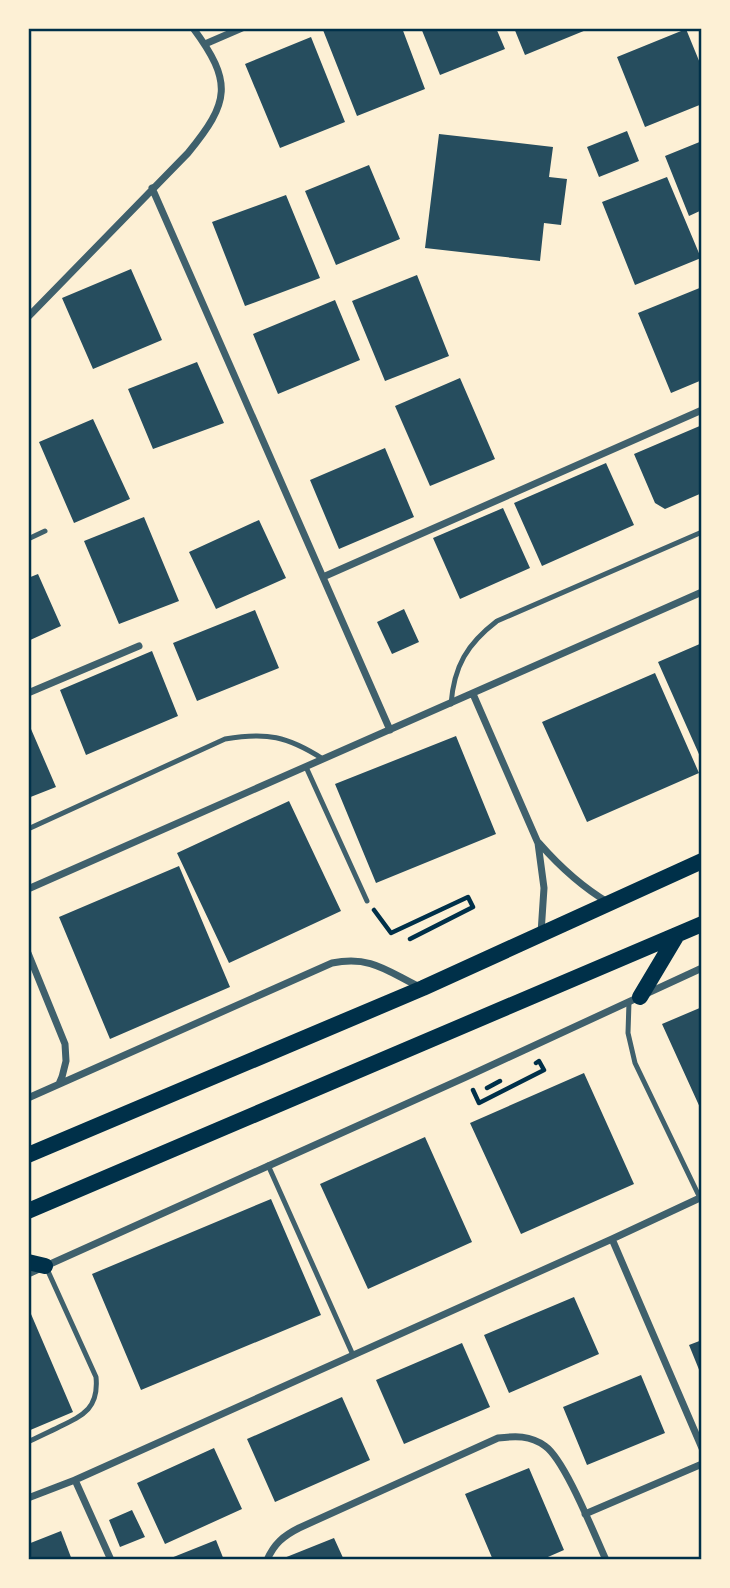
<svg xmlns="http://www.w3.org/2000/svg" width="730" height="1588" font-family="'DejaVu Sans',sans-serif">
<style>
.building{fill:#264d5e}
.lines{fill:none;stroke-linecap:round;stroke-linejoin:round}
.path{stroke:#003049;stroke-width:4.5}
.service{stroke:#3f606c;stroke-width:5}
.minor{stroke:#3f606c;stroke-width:7}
.primary{stroke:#003049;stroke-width:16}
.neatline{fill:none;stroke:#003049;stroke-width:2.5}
</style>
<rect width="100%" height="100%" fill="#fdf0d5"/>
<path class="building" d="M327,28h75l23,61 -68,27 -34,-86z
M421,28h75l9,21 -65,26z
M514,28h77l-66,27z
M686,29l16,39v36l-57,23 -28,-70z
M311,37l34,85 -65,26 -35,-84z
M627,131l12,30 -40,16 -12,-30z
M439,134l114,13 -4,30 18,2 -6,46 -17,-2 -4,38 -115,-13z
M702,141v69l-13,6 -24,-60z
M369,165l31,74 -64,26 -31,-74z
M667,177l34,81 -66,27 -33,-83z
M286,195l34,83 -75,28 -33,-84z
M131,269l31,71 -69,29 -31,-71z
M417,275l32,81 -64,25 -33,-80z
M702,287v93l-31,13 -33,-80z
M335,300l25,60 -82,34 -25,-60z
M197,362l27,61 -71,26 -25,-60z
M460,378l35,81 -65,27 -35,-80z
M93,419l37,80 -56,24 -35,-81z
M702,425v68l-37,16 -10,-6 -21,-49z
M385,448l29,69 -75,32 -29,-69z
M606,463l28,62 -92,41 -28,-63z
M503,508l27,60 -70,31 -27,-61z
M144,517l35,84 -60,23 -35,-83z
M259,520l27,58 -70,31 -27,-57z
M38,574l23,52 -33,15v-63z
M404,609l15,33 -27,12 -15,-32z
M255,610l24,58 -82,33 -24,-58z
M702,643v118l-44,-99z
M152,651l26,65 -92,39 -26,-65z
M655,673l44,100 -112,49 -45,-100z
M31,729l25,58 -28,11v-68z
M456,736l40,98 -120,49 -41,-99z
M289,801l52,110 -112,52 -52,-110z
M179,866l51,121 -120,52 -51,-122z
M702,1007v105l-40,-88z
M584,1073l50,111 -113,50 -51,-111z
M425,1137l47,105 -104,47 -48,-105z
M271,1199l50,116 -180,75 -49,-116z
M574,1297l25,57 -90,39 -25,-58z
M28,1307l45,105 -45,19z
M702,1340v37l-13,-32z
M462,1343l28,64 -86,37 -28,-64z
M641,1375l24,58 -78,32 -24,-58z
M342,1397l28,63 -95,42 -28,-63z
M214,1448l28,61 -77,35 -28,-61z
M529,1468l35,82 -23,10h-48l-28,-66z
M132,1510l13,27 -25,10 -11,-27z
M61,1531l11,29h-44v-16z
M334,1538l10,22h-65z
M216,1540l8,20h-58z"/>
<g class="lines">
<path class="path" d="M374,910l17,23 77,-36 5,10 -63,32
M487,1088l13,-7
M473,1090l6,13 65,-33 -5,-9 -3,2"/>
<path class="service" d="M28,539l17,-8
M451,704c3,-38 16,-60 46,-83l205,-89
M306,767l61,134
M28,829l197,-90c42,-7 62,-3 98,20
M629,1002l-1,31 7,30 65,135
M268,1165l85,190
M28,1442c10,-5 21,-10 31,-15 25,-12 40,-19 37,-50l-49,-108"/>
<path class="minor" d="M205,44l37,-16
M152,188l238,542
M28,317l160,-164c42,-51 45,-71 5,-125
M323,577l379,-167
M28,693l111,-47
M473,694l65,149 6,45 -3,45
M539,843c21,24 43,44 70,60
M28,889l674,-297
M28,953l37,91 1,17 -4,16 -3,7
M28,1098l304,-135c40,-8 56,9 90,25
M612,1239l90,209
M28,1274l438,-197 236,-109
M75,1480l36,80
M28,1498l47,-18 537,-241 90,-42
M585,1514l117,-50
M267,1560c7,-16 16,-24 32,-32l199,-90c17,-2 32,-3 47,8 20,14 49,88 61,114"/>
<path class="primary" d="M640,997l37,-62
M28,1155l395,-167 279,-127
M28,1211l674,-287
M28,1262l17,4"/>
</g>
<rect width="730" height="1588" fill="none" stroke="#fdf0d5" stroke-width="60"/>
<rect x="30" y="30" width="670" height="1528" class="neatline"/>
</svg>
